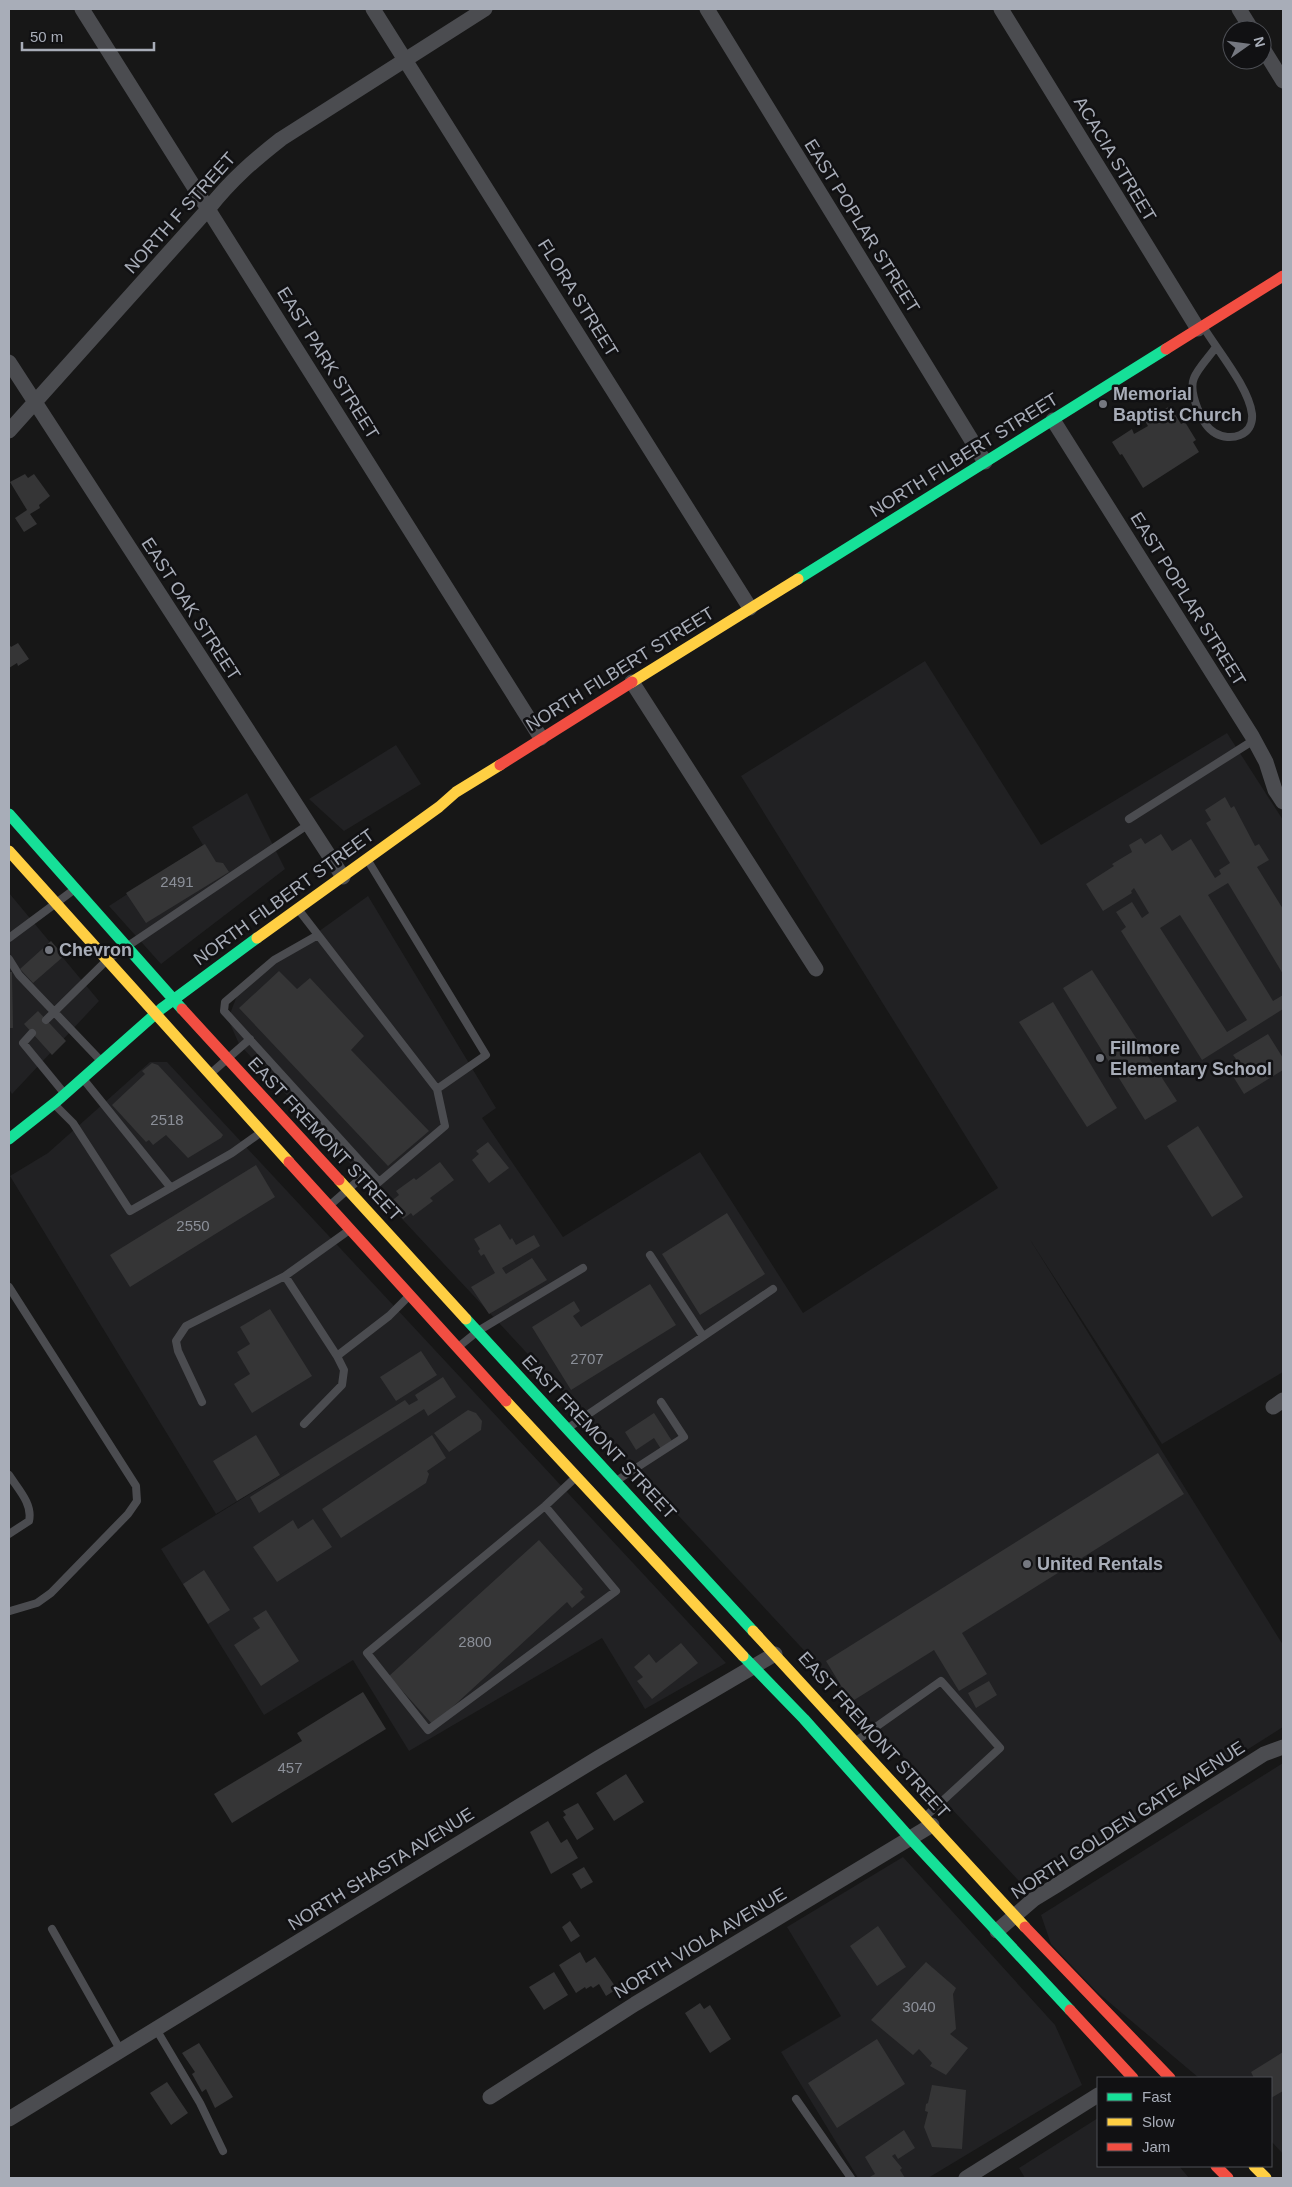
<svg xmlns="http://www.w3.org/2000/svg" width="1292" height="2187" font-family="Helvetica,sans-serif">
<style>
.built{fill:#212123}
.building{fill:#353536;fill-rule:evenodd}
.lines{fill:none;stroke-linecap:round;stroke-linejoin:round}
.lane{stroke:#4b4c50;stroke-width:8}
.street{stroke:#4b4c50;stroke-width:15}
.fast{stroke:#16e098;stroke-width:11}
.slow{stroke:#ffcf43;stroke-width:11}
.jam{stroke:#f24e42;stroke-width:11}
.poi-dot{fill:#757880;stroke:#111113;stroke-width:2}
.labels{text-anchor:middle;stroke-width:5;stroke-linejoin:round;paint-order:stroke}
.number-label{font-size:15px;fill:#8b8f98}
.street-label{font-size:18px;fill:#a8adb8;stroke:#111113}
.poi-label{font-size:18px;font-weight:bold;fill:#a8adb8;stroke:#111113;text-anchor:start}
</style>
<rect width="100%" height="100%" fill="#171717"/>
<path class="built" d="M925,661l116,184 186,-112 56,87v552l-121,72 -133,-206 254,407v82l-242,153 -22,1 -780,-837 -11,-25 12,-31 128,-92 128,212 -14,10 81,119 137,-85 103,161 195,-125 -257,-412z
M396,745l25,39 -77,47 -35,-32z
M247,793l38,76 -124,95 -52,-58 94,-61 -11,-18z
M9,893l90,108 -87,93 -3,-5z
M150,1062h17l559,601 -81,46 -43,-71 -193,113 -56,-91 -89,55 -103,-166 139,-86 -84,51 -206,-338 38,-23z
M1283,1763v391l-12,-13v-63h-72l-102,-86 -46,-48 -10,-29z
M903,1857l152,168 27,60 -154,93h-70l-77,-126 60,-36 -54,-89z
M1098,2118v48h81l10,12h-164l-6,-10z"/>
<path class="building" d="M1170,406l11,18 4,-2 11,18 -3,2 6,10 -56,36 -21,-34 -2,1 -8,-13 20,-13 2,5 14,-8 -3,-5z
M25,474l3,4 6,-4 16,22 -11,9 1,3 -10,6 7,10 -13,8 -9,-14 12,-8 -17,-28z
M18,643l11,16 -11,7 -1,-3 -8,5v-24l2,3z
M1225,797l6,11 3,-2 21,40 4,-2 10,16 -12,7 26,42v65l-55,-91 -20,12 65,106 10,-6v14l-81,51 -81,-129 5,-4 -10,-15 16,-10 10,16 7,-5 -15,-25 -3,3 1,2 -29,18 -17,-27 28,-18 -2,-2 20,-12 -3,-7 12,-7 4,6 16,-10 11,17 19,-12 24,39 6,-4 -2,-4 11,-7 -24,-40 5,-3 -6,-10zM1180,915l67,105 -20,12 -67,-104z
M205,844l11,18 7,1 6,9 -83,51 -20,-30z
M51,941l13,15 -31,27 -13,-14z
M1092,970l85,131 -32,19 -82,-132z
M279,971l18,18 13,-11 54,58 -13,14 78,81 -41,35 -149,-158z
M9,972h3l1,56h-4z
M1053,1002l64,106 -30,19 -68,-105z
M38,1011l28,30 -14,14 -28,-31z
M1268,1034l15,24v12l-39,24 -18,-29 10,-6 -3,-4z
M152,1063l6,2 65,70 -2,3 -33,20 -22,-23 -13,10 -4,-5 -3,2 -34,-37 33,-31 -3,-3z
M1198,1126l45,71 -31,20 -45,-71z
M488,1142l21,26 -20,15 -17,-23 7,-6 -3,-3z
M440,1162l14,18 -24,18 3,3 -20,15 -2,-3 -8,6 -13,-17 9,-7 -3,-4 18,-13 2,2z
M256,1165l19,32 -145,90 -20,-32z
M727,1213l38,61 -65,41 -38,-61z
M500,1224l10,16 2,-2 4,7 18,-10 6,11 -38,22 4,6 26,-16 15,22 -58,34 -18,-27 24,-14 -11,-19 -3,2 -3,-5 2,-2 -6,-10z
M650,1284l26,41 -105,65 -39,-63 42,-26 6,10 -7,5 8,11z
M270,1309l42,67 -60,37 -18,-29 16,-10 -13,-22 13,-8 -10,-17z
M421,1351l16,24 -41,26 -16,-24z
M443,1377l13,20 -28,19 -4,-7 -165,104 -9,-16 155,-97 4,5 9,-5 -3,-5z
M468,1410l8,3 6,8 -1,9 -32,22 -15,-19z
M654,1413l18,28 -11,8 -7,-11 -18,12 -11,-18z
M256,1435l24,40 -43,26 -24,-40z
M432,1435l14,23 -19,13 2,3 -3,9 -85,55 -19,-29z
M1158,1453l26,41 -222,139 25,41 -28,17 -25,-41 -83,52 -25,-41z
M313,1519l19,28 -55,35 -24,-35 40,-27 5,9z
M539,1540l44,49 -3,3 5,5 -13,11 -5,-6 -134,123 -44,-49z
M204,1570l26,40 -22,14 -25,-40z
M266,1610l33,51 -38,25 -27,-41 26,-17 -7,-10z
M681,1643l17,20 -46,36 -15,-18 6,-4 -9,-10 15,-13 7,9z
M989,1681l8,14 -21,13 -8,-15z
M363,1692l23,37 -154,94 -18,-29 88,-53 -5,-8z
M626,1774l18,28 -30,19 -18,-28z
M578,1803l16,26 -17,11 -14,-23 3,-2 -3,-4z
M548,1821l13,22 6,-4 11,19 -27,16 -21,-42z
M584,1867l9,15 -12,7 -9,-15z
M570,1921l10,15 -9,6 -9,-15z
M878,1926l28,41 -29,19 -27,-40z
M580,1952l6,11 9,-6 22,32 -11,7 -7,-12 -6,4 -2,-2 -5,3 -1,-2 -9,6 -17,-28z
M926,1962l30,26 -3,6 3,35 -6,5 18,14 -22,27 -16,-9 2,-3 -13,-14 -6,6 -42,-35z
M554,1972l14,23 -24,15 -15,-23z
M700,2003l4,6 6,-4 21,34 -21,14 -25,-40z
M877,2039l28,45 -68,44 -29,-45z
M199,2043l34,54 -18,11 -9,-19 -4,3 -10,-18 3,-2 -13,-19z
M1283,2052v39l-12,7v-20h-17l-3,-6z
M167,2082l21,31 -17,12 -21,-32z
M932,2085l34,5 -4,59 -30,-2 -8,-20 4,-15 -3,-1 1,-7 2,-1z
M904,2130l11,18 -17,11 -3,-5 -3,2 10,12 -2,2 5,8h-37l7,-4 -10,-17z"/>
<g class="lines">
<path class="lane" d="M1204,328c14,23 45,60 48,86 2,22 -22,28 -37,19 -13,-7 -27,-41 -21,-55 4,-10 15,-21 22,-31
M1129,819l125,-79
M298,909l139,180 49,-34 -119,-196
M318,935l-44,25 -49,42 -1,9 155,171 66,-56 -8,-37
M9,938l66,-49
M9,959l10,16 82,86
M46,1020l61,-60 202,-136
M32,1033l-9,10 41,50
M210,1074l40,-35
M84,1080l87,108
M54,1104l19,19 57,88 102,-58 28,-20
M329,1206l40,-35
M348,1231l-63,45 52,80 52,-40 19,-19
M650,1255l53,81
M9,1287l127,199 1,15 -9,13 -77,79 -14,10 -27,8
M457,1348l21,-17 105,-63
M202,1402l-24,-51 -2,-10 10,-15 99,-50
M304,1424l38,-39 2,-15 -7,-14
M568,1428l205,-139
M9,1475c9,14 24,29 20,46l-20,13
M616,1481l68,-44 -23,-35
M545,1506l71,85 -188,139 -61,-77 178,-147 30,-28
M856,1741l85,-60 59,67 -75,69
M52,1929l69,122
M156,2029l44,74 23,48
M796,2099l55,79"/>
<path class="street" d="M82,9l459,729
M373,9l377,599
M707,9l278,453
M1001,9l197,320
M1239,9l13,21
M1262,47l21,34
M9,362l334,515
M1053,420l199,316 14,26 9,28 8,12
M9,431l200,-223c22,-28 44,-47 72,-69l204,-130
M632,682l184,287
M1273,1407l10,-7
M997,1931l37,-32 23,-14 207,-131 19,-7
M490,2097l145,-93 297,-179
M9,2119l589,-361 177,-104
M966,2178l132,-83"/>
<path class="fast" d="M798,579l368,-230
M9,814l173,195
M9,1139l48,-38 104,-92 96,-71
M466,1319l287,312
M743,1656l61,63 106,119 160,172"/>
<path class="slow" d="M632,682l166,-103
M9,851l280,311
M257,938l182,-131 17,-15 44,-27
M339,1180l127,139
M506,1401l237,255
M753,1631l272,296
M1254,2166l12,12"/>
<path class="jam" d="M1166,349l117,-73
M500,765l132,-83
M182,1009l157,171
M289,1162l217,239
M1025,1927l145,151
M1070,2010l63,68
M1216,2166l12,12"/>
</g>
<g class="poi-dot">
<circle cx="1103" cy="404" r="5"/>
<circle cx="49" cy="950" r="5"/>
<circle cx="1100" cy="1058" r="5"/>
<circle cx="1027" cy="1564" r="5"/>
</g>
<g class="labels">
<g class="number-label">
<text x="177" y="887">2491</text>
<text x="167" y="1125">2518</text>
<text x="193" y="1231">2550</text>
<text x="587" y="1364">2707</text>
<text x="475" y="1647">2800</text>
<text x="290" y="1773">457</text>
<text x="919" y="2012">3040</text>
</g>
<g class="street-label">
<text transform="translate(1115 159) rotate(59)" y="6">ACACIA STREET</text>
<text transform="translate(180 213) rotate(-48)" y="6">NORTH F STREET</text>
<text transform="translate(862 226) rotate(58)" y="6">EAST POPLAR STREET</text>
<text transform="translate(578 298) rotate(58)" y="6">FLORA STREET</text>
<text transform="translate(328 363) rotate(58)" y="6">EAST PARK STREET</text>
<text transform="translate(964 455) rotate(-32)" y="6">NORTH FILBERT STREET</text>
<text transform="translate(1188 599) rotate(58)" y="6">EAST POPLAR STREET</text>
<text transform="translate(191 609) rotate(57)" y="6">EAST OAK STREET</text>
<text transform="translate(620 669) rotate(-32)" y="6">NORTH FILBERT STREET</text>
<text transform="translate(284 897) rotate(-36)" y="6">NORTH FILBERT STREET</text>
<text transform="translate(325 1139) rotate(47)" y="6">EAST FREMONT STREET</text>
<text transform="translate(599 1437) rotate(47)" y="6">EAST FREMONT STREET</text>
<text transform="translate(874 1735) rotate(48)" y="6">EAST FREMONT STREET</text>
<text transform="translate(1128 1820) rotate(-33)" y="6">NORTH GOLDEN GATE AVENUE</text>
<text transform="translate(381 1869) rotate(-32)" y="6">NORTH SHASTA AVENUE</text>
<text transform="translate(700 1943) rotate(-31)" y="6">NORTH VIOLA AVENUE</text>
</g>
<g class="poi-label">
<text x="1113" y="400">Memorial<tspan x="1113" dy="21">Baptist Church</tspan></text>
<text x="59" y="956">Chevron</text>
<text x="1110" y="1054">Fillmore<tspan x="1110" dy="21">Elementary School</tspan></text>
<text x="1037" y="1570">United Rentals</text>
</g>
</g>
<rect width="1292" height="2187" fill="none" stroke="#a8adb8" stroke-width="20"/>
<rect x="1097" y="2077" width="175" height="90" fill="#111113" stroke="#4d4f55"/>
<rect x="1107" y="2093" width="25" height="8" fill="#16e098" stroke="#4d4f55"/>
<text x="1142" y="2102" font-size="15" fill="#a8adb8">Fast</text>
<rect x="1107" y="2118" width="25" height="8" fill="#ffcf43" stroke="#4d4f55"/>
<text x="1142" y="2127" font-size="15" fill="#a8adb8">Slow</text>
<rect x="1107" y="2143" width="25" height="8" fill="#f24e42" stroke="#4d4f55"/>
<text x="1142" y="2152" font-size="15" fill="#a8adb8">Jam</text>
<g transform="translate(1247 45) rotate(76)"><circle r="24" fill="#111113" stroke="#4d4f55"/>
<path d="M0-4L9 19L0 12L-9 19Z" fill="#757880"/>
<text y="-8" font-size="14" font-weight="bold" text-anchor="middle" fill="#a8adb8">N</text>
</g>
<path d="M22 42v8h132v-8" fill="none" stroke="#a8adb8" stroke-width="2.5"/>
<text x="30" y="42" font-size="15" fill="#a8adb8" stroke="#111113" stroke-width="4" paint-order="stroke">50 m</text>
</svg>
